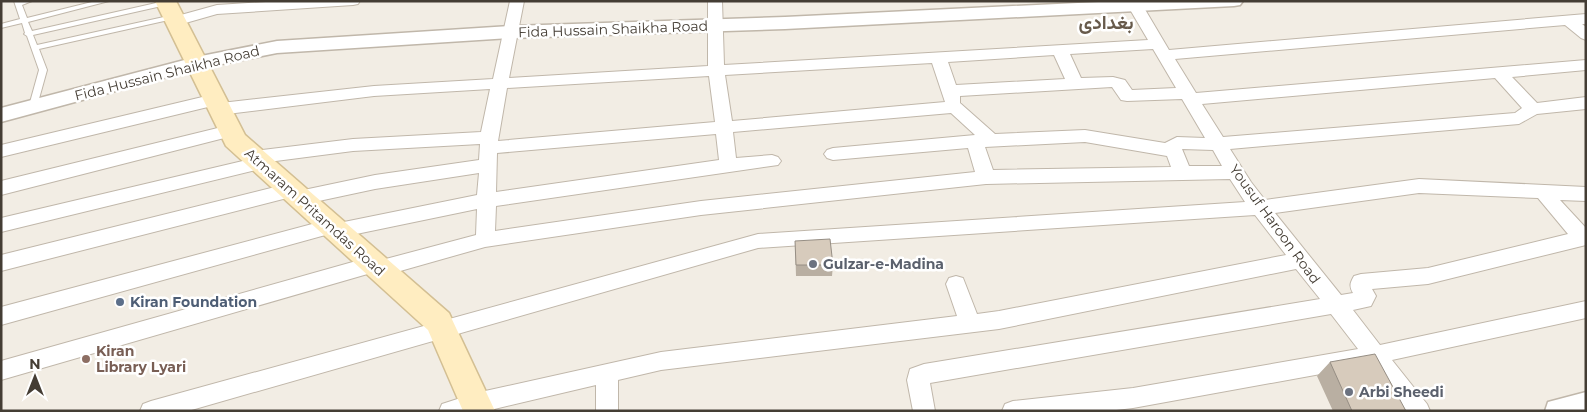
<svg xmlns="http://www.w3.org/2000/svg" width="1587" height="412" font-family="Montserrat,Vazirmatn,sans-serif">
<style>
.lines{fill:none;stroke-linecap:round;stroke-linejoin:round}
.service-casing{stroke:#c0b7aa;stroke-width:2}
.minor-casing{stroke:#c0b7aa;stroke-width:2}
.tertiary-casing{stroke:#c0b7aa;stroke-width:3}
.secondary-casing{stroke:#d3bf93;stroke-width:3}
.service{fill:#fff;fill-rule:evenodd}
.minor{fill:#fff;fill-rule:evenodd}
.tertiary{fill:#fff;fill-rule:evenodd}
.secondary{fill:#ffedc1;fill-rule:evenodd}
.wall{fill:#b9afa2}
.building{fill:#d7cbbc;stroke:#968e84}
.worship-dot{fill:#6b7280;stroke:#fff;stroke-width:2}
.service-dot{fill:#5c6f8a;stroke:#fff;stroke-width:2}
.education-dot{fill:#8d6e63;stroke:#fff;stroke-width:2}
.labels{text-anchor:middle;stroke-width:5;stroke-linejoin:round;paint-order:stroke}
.street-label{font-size:14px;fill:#443d34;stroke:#fff}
.worship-label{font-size:14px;font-weight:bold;fill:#5b616d;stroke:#fff;text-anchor:start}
.service-label{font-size:14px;font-weight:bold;fill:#4e5e75;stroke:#fff;text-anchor:start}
.education-label{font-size:14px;font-weight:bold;fill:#785e54;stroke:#fff;text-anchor:start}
.district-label{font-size:19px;font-weight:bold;fill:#675a4b;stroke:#fff}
</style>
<rect width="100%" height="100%" fill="#f2ede4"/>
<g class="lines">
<defs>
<path id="service" d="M14,1h18l-10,4 5,13 69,-17h13l-81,21 4,9 133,-30 4,2 -3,2 -133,30 4,10 136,-30 4,2 -4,2 -134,30 8,21 -10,36 -4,3 -4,-3 10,-36 -12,-34 -3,-2 1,-1 -3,-10 -21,5v-4l19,-5z"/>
<path id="minor" d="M282,1h78l-2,3 -5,1 -136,9 -42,12 -5,-2 -3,-3 3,-3 47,-13z
M510,1h14l-15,77 199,-12v-65h14l2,64 424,-25 -23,-39h15l29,49 417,-36v10h-4l4,3v13l-5,-2 -16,-13 -390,34 21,34 390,-33v10l-74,7 25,26 49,-6v12l-49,5 -18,10 -289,25 21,33 14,18 154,-21 167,8v14l-26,-1 26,28v17l-158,39 -56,5 4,7 -5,10 -18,4 27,35 206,-44v17l-194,42 35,44 3,7h-25l-35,-46 -237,43 -25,3h-106l3,-7 8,-3 120,-13 225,-39 -27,-35 -401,69 5,28h-22l-6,-31 3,-11 14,-5 396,-65 -24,-30 -297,60 -338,41 -43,10v31h-22v-26l-110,26h-47l3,-7 34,-11 185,-41 296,-36 -11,-32 3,-6 7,-2 7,2 14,36 22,-3 287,-56 -31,-40 -497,33 -570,163h-48l3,-7 8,-3 607,-167 487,-32 -15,-23 -244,5 -285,31 -216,32 -106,30 -8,-4 -370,107v-19l373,-105 8,4 94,-25 1,-26 -140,29 -8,-4 -328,91v-18l330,-88 8,4 138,-28 2,-22 -104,16 -75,16 -7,-2 -2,-6 -290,74v-16l290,-72 7,2 1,6 76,-16 104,-15 1,-16 -127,7 -85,11 -2,6 -6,1 -259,63v-14l246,-58 -2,-3 3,-4 6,-2 99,-12 128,-7 9,-43 -116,7 -155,19 -6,-2 -2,-4 1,-3 -211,51v-12l214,-51 6,2 2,4 -2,3 153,-17 119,-7zM1153,49l23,39 -44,2 -7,-10 -12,-3 -32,1 -11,-24zM1054,55l11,24 -109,6 -8,-23zM932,63l13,39 -213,19 -7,-46zM709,76l6,46 -217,19 9,-53zM1495,78l27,30 -7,5 -292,24 -21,-33zM1112,87l9,13 6,1 55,-2 23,39 -28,-1 -12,6 -80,-13 -90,4 -35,-31v-7zM951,113l24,22 -142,13 -6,2 -3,4 3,4 6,2 135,-12 7,24 -274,29 -206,30 1,-25 282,-41 3,-4 -3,-4 -6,-2 -36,3 -3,-26zM716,134l3,26 -223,32 1,-39zM1085,142l82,14 4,11 -178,3 -8,-23zM1182,149l31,1 9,16h-33zM1419,193l119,5 30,36 -140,34 -67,6 -7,2c-4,7 -5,10 -1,17l-12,2 -66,-82z
M230,125l6,2 3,4 -3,4 -235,60v-14z"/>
<path id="tertiary" d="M1119,1h124l-3,4 -6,1 -449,23 -274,9 -234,15 -80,16 -196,53v-14l195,-51 81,-16 234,-15 274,-9z
M1586,392v19h-41l3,-9z"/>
<path id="secondary" d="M155,1h21l69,134 204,178 46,98h-32l-35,-81 -202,-184z"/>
</defs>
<use href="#service" class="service-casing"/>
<use href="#minor" class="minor-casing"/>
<use href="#tertiary" class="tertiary-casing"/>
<use href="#secondary" class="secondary-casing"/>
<use href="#service" class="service"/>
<use href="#minor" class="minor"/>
<use href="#tertiary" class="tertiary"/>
<use href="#secondary" class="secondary"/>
</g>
<path class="wall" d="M795,241l38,24 -1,11h-36z
M1330,362l76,49h-73l-16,-35z"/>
<path class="building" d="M830,239l3,26h-37l-1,-24z
M1375,354l31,57h-54l-22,-49z"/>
<g class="worship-dot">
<circle cx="813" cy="264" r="5"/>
<circle cx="1349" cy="392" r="5"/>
</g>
<circle class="service-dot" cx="120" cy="302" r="5"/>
<circle class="education-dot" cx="86" cy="359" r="5"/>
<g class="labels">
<g class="street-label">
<text transform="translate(613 29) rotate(-2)" y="5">Fida Hussain Shaikha Road</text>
<text transform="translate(167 73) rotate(-14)" y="5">Fida Hussain Shaikha Road</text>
<text transform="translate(315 212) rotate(42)" y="5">Atmaram Pritamdas Road</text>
<text transform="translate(1275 224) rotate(54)" y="5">Yousuf Haroon Road</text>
</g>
<g class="worship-label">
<text x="823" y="269">Gulzar-e-Madina</text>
<text x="1359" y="397">Arbi Sheedi</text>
</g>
<g class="service-label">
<text x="130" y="307">Kiran Foundation</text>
</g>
<g class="education-label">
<text x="96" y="356">Kiran<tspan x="96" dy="16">Library Lyari</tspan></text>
</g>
<g class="district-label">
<text x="1106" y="29">بغدادی</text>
</g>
</g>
<rect width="1587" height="412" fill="none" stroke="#443d34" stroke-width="5"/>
<g transform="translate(35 377)" stroke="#ffffff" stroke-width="4" paint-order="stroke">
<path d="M0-4L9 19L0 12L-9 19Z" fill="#443d34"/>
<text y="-8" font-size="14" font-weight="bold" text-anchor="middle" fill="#443d34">N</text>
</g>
</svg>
